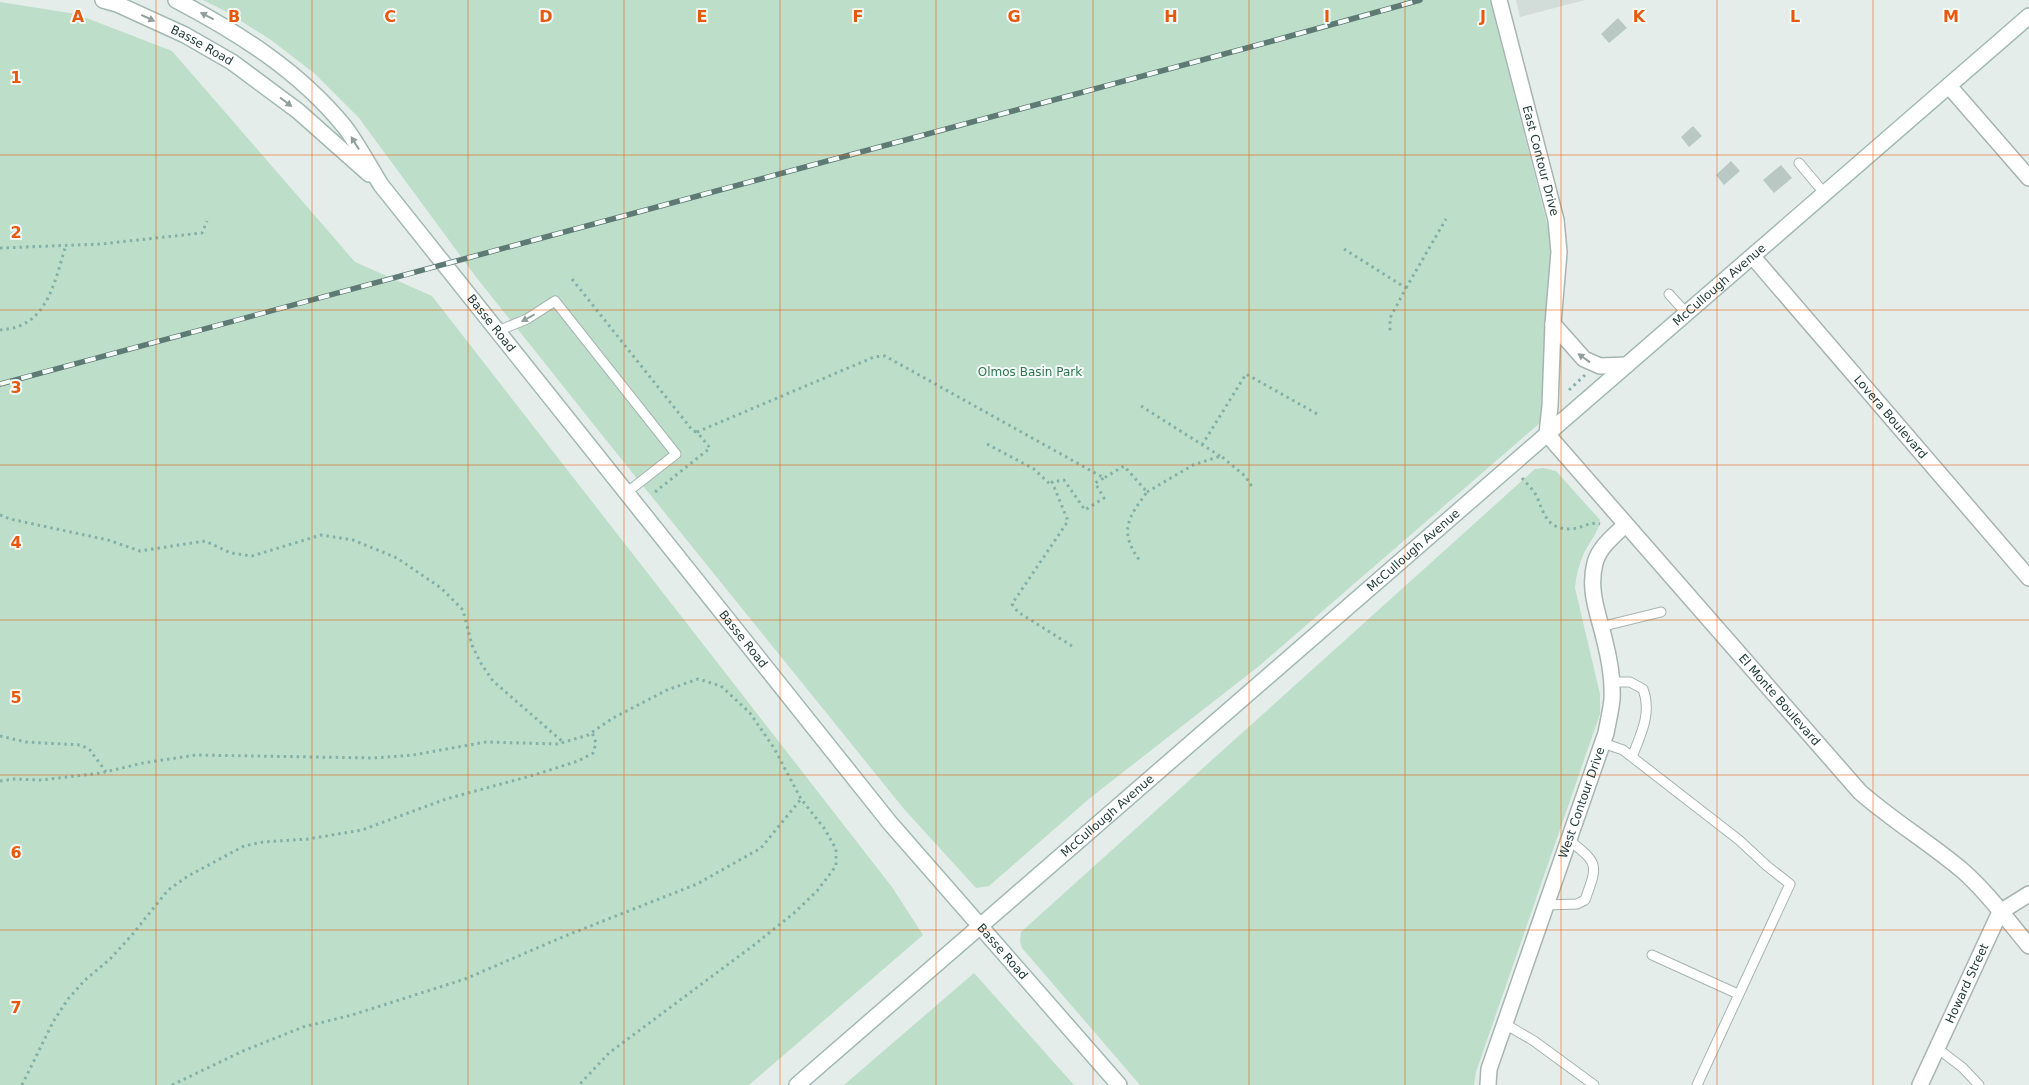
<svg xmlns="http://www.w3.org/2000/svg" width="2029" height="1085" font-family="'DejaVu Sans',sans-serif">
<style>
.built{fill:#d2ddd9}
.green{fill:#bddec9}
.building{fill:#b9c8c3}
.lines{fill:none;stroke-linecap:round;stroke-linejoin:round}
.service-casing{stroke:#a6b5b2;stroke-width:11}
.minor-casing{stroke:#a6b5b2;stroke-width:18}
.secondary-casing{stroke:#a2b9b3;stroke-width:18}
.path{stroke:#84b1a7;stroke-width:3;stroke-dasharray:2.5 4;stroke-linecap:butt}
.service{stroke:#fff;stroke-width:9}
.minor{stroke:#fff;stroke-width:15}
.secondary{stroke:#fff;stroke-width:15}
.rail-casing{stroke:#5e7a75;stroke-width:5.5}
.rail{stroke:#f4faf7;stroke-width:4;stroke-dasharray:11;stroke-linecap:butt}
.oneway{fill:#919f9c}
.grid{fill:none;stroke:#e8590c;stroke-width:1;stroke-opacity:0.55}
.labels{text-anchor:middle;stroke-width:4;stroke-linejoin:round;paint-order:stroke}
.street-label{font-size:12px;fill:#233f3a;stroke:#f4faf7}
.park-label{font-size:12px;fill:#2d7650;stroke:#f4faf7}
.grid-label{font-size:16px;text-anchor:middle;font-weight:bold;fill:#e8590c;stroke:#f4faf7;stroke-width:4;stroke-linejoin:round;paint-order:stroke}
</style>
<rect width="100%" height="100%" fill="#e4edea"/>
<path class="built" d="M1516,0h69l-65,17z"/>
<path class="green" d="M203,0h1287l60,235 1,27 -11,161 -281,243 -169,132 -101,88 -13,2 -72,-79 -298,-369 -130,-163 -117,-159 -45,-45 -43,-33 -44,-28z
M0,2l76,12 96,37 183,211 77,34 460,591 31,48 -174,150h-749z
M1543,468l13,3 44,49c-1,12 -11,22 -16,33 -5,11 -8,23 -9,35l25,106v20l-124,358 -2,13h-334l-118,-137 -2,-7 1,-9 514,-463z
M974,973l100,112h-230z"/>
<path class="building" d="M1618,18l9,10 -18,15 -8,-9z
M1693,126l9,10 -13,11 -8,-10z
M1731,161l9,10 -16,14 -8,-10z
M1781,165l11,13 -18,15 -11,-13z"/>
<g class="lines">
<defs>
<path id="service" d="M1799,163l26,31
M1669,294l18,20
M499,333l6,-5 22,-9 28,-18 121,153 -50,39
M1600,627l61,-15
M1611,682h19l13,7c9,24 -2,45 -11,68
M1603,743l20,7 116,90 28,26 23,18 -93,201
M1546,905l31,-1 8,-4c13,-36 14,-36 -16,-60
M1652,955l86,39
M1505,1024l29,17 60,44
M1937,1048l26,20 16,17"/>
<g id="minor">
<path id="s1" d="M1499,0l57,220 3,32 -6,72 -3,82 -3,28 313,358c33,29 70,51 103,79 25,22 45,50 66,75"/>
<path d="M1949,86l80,92"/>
<path id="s2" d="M1753,257l276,321"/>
<path d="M1553,324l31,35 16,7 27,-1"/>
<path id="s3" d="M1488,1085l1,-16 117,-336c2,-11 5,-23 6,-34 1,-19 -3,-42 -8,-61 -6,-25 -16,-48 -9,-75 4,-16 19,-27 30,-38"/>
<path id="s4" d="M1920,1085l80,-173 29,-18"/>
</g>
<g id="secondary">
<path id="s5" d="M103,0l14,4 68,31 47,27 66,49 71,63"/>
<path id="s6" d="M176,0c63,33 123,71 168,126 14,18 25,40 37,59l509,638 229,262"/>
<path id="s7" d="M797,1085l1232,-1069"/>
</g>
</defs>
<use href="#service" class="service-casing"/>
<use href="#minor" class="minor-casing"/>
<use href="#secondary" class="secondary-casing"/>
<path class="path" d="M0,248l101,-4 101,-11 5,-12
M1344,249l62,39 -16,30v15
M572,279l121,152 4,1
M1406,288l40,-69
M0,330c6,-1 13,-1 19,-4 31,-11 38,-53 47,-81
M1569,390l16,-15
M1141,406l79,50
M987,444l47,25 18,17
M1202,445l44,-71 73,41
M1522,478c5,6 12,12 15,19 7,17 10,32 33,32 11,0 20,-8 30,-5
M655,492l55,-44 -13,-16 177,-75 11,-1 219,122 20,-12 23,26c-20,27 -28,40 -7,69
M1147,492l46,-27 28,-9 24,20 8,12
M0,515l10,4 98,21 32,11 65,-10 26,12 21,3 69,-21 32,5 44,18 44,30 22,22 9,35 8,17 13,19 70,61
M1072,646l-54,-34 -6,-8 56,-83 -16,-39 12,-2 21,30 19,-12 -9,-15 9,-5
M0,736l26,6 55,3 9,5 16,22
M0,781l15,-2 27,1 59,-7 42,-10 53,-8 177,3 40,-3 73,-13 72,2 30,-9 25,-17 54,-28 31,-11 23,7 29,27 24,35 27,51 23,29 12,21v17l-19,25 -23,22 -40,32 -145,108 -30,32
M22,1085l31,-63 15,-23 16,-18 26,-22 22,-24 36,-45 20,-14 56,-30 19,-4 45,-3 54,-9 84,-31 88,-24 44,-14 15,-8 3,-10 -4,-11
M172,1085l71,-34 60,-24 49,-12 113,-36 100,-43 132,-52 64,-36 40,-49"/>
<use href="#service" class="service"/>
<use href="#minor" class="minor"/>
<use href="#secondary" class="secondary"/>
<defs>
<path id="rail" d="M0,384l1276,-344 144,-40"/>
</defs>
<use href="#rail" class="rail-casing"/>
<use href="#rail" class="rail"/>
</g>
<defs><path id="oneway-solid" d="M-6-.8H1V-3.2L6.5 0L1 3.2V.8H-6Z" transform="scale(1.25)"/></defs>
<g class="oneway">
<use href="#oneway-solid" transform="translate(207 16) rotate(-153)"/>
<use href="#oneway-solid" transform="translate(148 18) rotate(25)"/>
<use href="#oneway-solid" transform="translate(286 102) rotate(37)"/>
<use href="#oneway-solid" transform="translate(355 143) rotate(-122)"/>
<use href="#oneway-solid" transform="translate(528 318) rotate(151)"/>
<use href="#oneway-solid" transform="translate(1584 358) rotate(-144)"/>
</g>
<path class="grid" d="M156,0v1085M312,0v1085M468,0v1085M624,0v1085M780,0v1085M936,0v1085M1093,0v1085M1249,0v1085M1405,0v1085M1561,0v1085M1717,0v1085M1873,0v1085M0,155h2029M0,310h2029M0,465h2029M0,620h2029M0,775h2029M0,930h2029"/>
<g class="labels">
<g class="street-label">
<text dy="4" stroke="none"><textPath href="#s5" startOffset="109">Basse Road</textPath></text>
<text dy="4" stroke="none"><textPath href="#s1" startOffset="166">East Contour Drive</textPath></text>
<text dy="4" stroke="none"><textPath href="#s7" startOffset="1221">McCullough Avenue</textPath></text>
<text dy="4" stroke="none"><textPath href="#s6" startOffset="458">Basse Road</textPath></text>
<text dy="4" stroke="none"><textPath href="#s2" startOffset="211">Lovera Boulevard</textPath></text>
<text dy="4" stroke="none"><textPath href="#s7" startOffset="816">McCullough Avenue</textPath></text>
<text dy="4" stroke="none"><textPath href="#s6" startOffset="862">Basse Road</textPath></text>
<text dy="4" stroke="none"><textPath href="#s1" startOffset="795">El Monte Boulevard</textPath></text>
<text dy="4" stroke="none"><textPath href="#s3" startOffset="298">West Contour Drive</textPath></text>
<text dy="4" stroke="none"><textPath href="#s7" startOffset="411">McCullough Avenue</textPath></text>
<text dy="4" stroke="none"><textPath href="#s6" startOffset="1268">Basse Road</textPath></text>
<text dy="4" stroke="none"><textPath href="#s4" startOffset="112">Howard Street</textPath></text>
</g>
<g class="park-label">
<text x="1030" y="376">Olmos Basin Park</text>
</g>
</g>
<g class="grid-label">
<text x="78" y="22">A</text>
<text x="234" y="22">B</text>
<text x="390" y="22">C</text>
<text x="546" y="22">D</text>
<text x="702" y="22">E</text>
<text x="858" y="22">F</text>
<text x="1014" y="22">G</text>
<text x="1171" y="22">H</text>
<text x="1327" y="22">I</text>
<text x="1483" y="22">J</text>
<text x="1639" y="22">K</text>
<text x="1795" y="22">L</text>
<text x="1951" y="22">M</text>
<text x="16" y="83">1</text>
<text x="16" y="238">2</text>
<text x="16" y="393">3</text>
<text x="16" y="548">4</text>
<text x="16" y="703">5</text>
<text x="16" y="858">6</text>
<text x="16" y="1013">7</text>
</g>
</svg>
